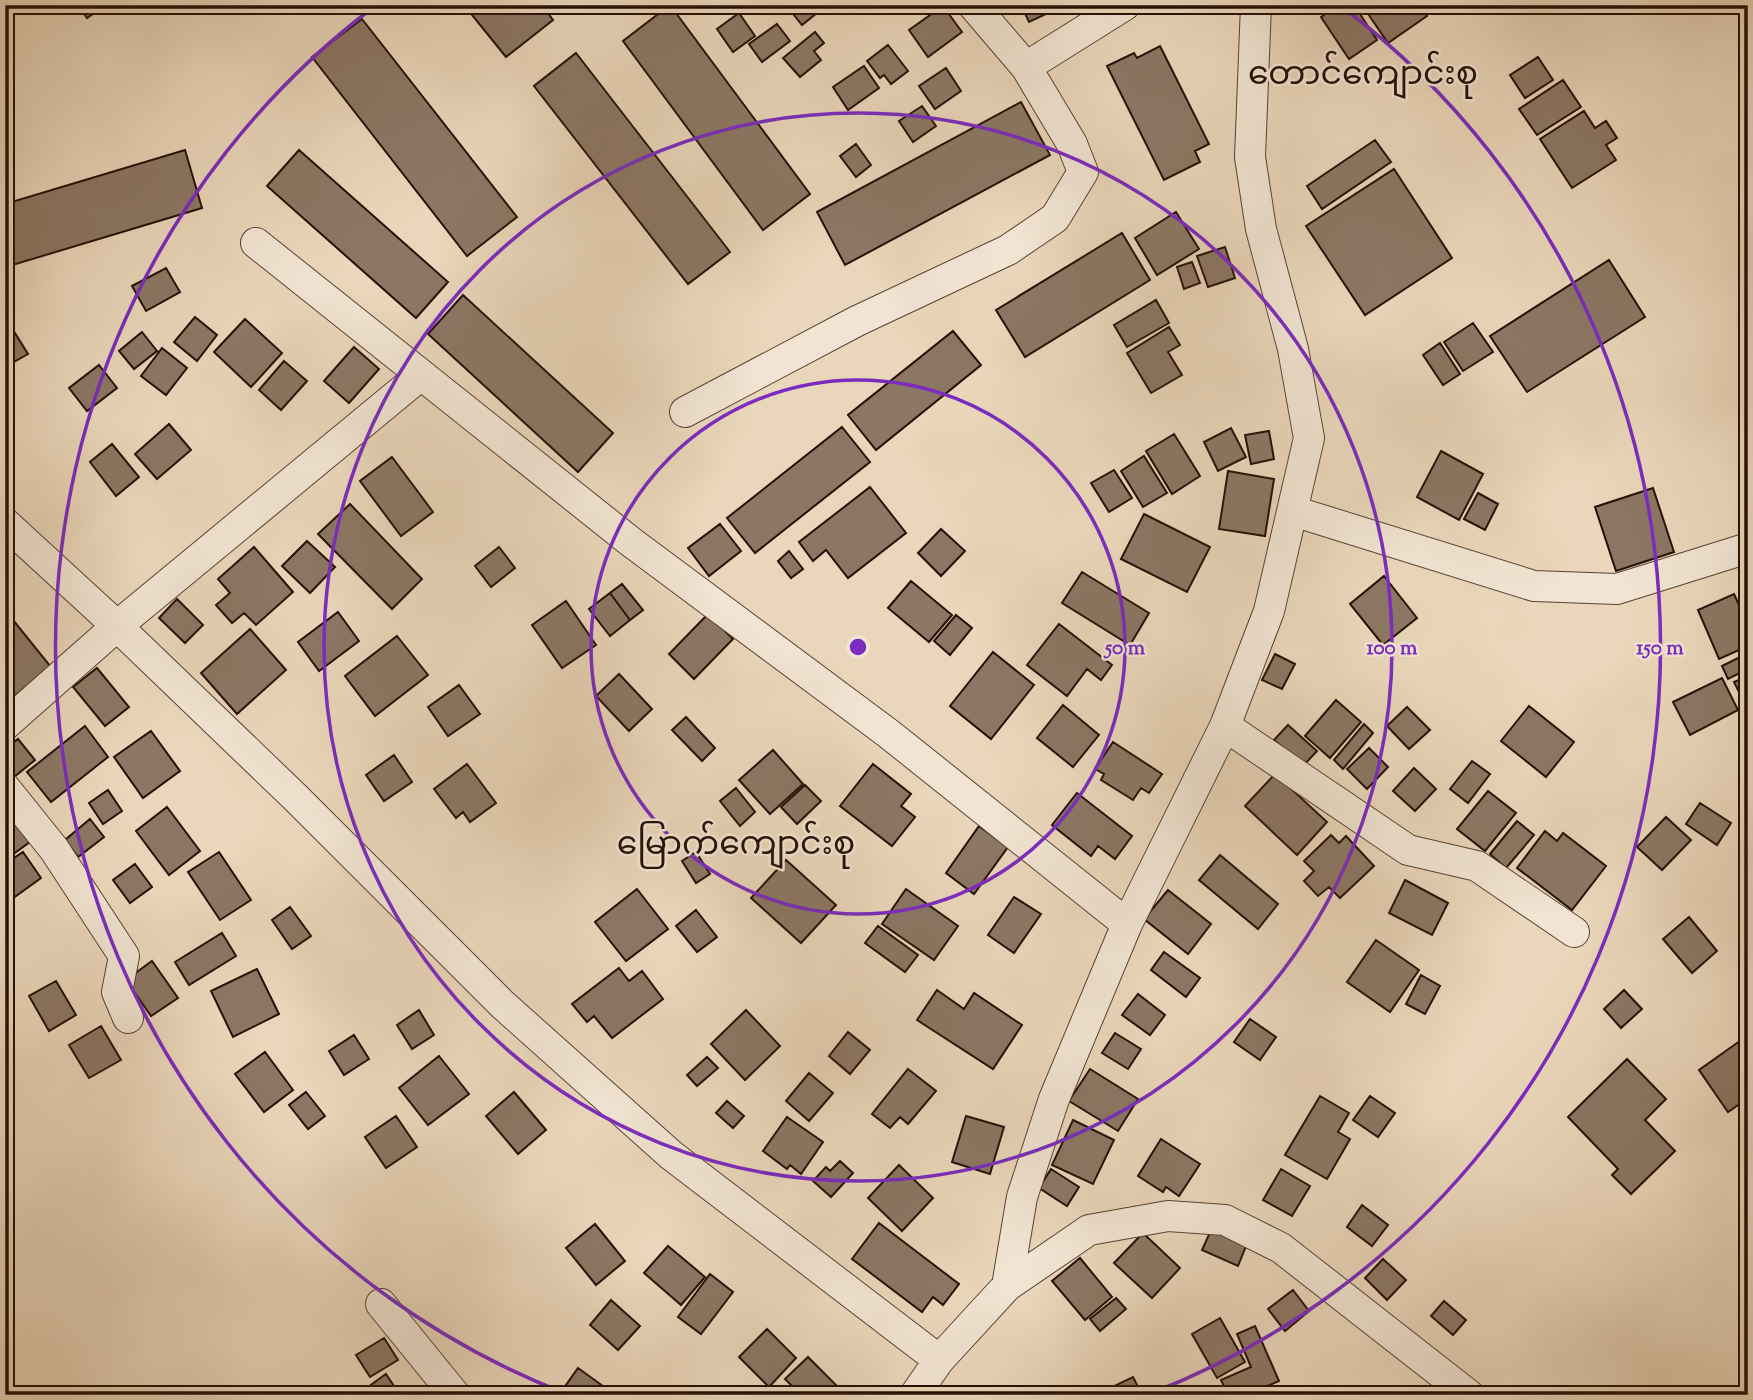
<svg xmlns="http://www.w3.org/2000/svg" width="1753" height="1400" font-family="'Sorts Mill Goudy','Noto Sans Myanmar',serif">
<style>
.building{fill:#8c7764;stroke:#261007;stroke-width:2}
.lines{fill:none;stroke-linecap:round;stroke-linejoin:round}
.street-casing{stroke:#574234;stroke-width:32}
.street{stroke:#f1e4d2;stroke-width:30}
.ring{fill:none;stroke:#7b2cbf;stroke-width:3.5}
.labels{text-anchor:middle;stroke-width:5;stroke-linejoin:round;paint-order:stroke}
.quarter-label{font-size:33px;fill:#261007;stroke:#f1e4d2}
.centre{fill:#7b2cbf;stroke:#f1e4d2;stroke-width:3.5}
.ring-label{font-size:21px;text-anchor:middle;font-weight:bold;fill:#7b2cbf;stroke:#f1e4d2;stroke-width:5;stroke-linejoin:round;paint-order:stroke}
</style>
<rect width="100%" height="100%" fill="#ead6ba"/>
<filter id="stains"><feTurbulence type="fractalNoise" baseFrequency=".00286" numOctaves="4"/><feColorMatrix values="0 0 0 0 .2 0 0 0 0 .09 0 0 0 0 .02 0 0 0 .5 -.17"/></filter>
<radialGradient id="worn" r=".72"><stop offset=".6" stop-color="#630" stop-opacity="0"/><stop offset="1" stop-color="#630" stop-opacity=".3"/></radialGradient>
<path class="building" d="M78,5h28l-19,13z
M464,5h78l11,15 -47,37z
M670,5l140,189 -47,36 -140,-189z
M786,5h41l-25,20z
M1021,5h44l-36,17z
M1339,5h15l23,35 -28,19 -28,-42z
M1362,5h58l7,11 -39,27z
M943,6l19,26 -34,25 -19,-27z
M739,13l16,23 -22,16 -16,-23z
M362,19l155,198 -50,39 -155,-199z
M777,24l13,17 -28,21 -13,-18z
M815,32l9,11 -10,8 7,9 -21,17 -17,-19z
M888,45l20,26 -17,13 -7,-9 -4,3 -13,-17z
M1160,46l49,98 -14,7 5,11 -36,18 -57,-114 27,-13 3,5z
M576,53l154,199 -42,32 -154,-198z
M1538,57l15,23 -28,18 -15,-23z
M864,66l15,22 -31,22 -15,-23z
M946,68l15,23 -26,18 -16,-23z
M1563,80l18,27 -44,28 -18,-26z
M1021,102l29,53 -205,110 -28,-53z
M922,106l14,20 -23,16 -14,-21z
M1584,111l11,17 11,-7 11,17 -11,7 10,15 -44,28 -32,-49z
M1375,140l16,22 -69,47 -15,-23z
M856,144l15,21 -15,12 -16,-21z
M185,150l17,58 -193,58 -4,-12v-50z
M299,150l149,132 -32,36 -149,-132z
M1394,169l58,89 -87,57 -59,-89z
M1176,212l23,37 -42,26 -22,-37z
M1122,233l28,47 -125,77 -29,-47z
M1225,247l10,31 -27,9 -11,-31z
M1609,260l36,57 -118,75 -37,-56z
M1192,262l8,21 -16,6 -7,-22z
M166,268l14,24 -34,19 -14,-25z
M463,295l150,138 -35,39 -150,-138z
M1156,300l13,23 -42,24 -13,-22z
M5,317l23,37 -23,13z
M195,317l22,18 -20,26 -23,-19z
M245,319l37,34 -31,34 -37,-35z
M1473,323l20,29 -30,19 -19,-29z
M1169,327l11,18 -12,7 14,23 -31,18 -24,-40z
M953,331l28,34 -105,85 -28,-35z
M142,332l15,19 -23,18 -15,-18z
M1440,343l20,31 -17,11 -20,-30z
M354,347l25,22 -30,34 -25,-22z
M162,348l25,20 -21,27 -25,-19z
M284,361l23,20 -26,29 -22,-20z
M99,365l18,23 -30,23 -18,-23z
M169,424l22,26 -34,29 -22,-25z
M842,427l28,35 -115,91 -28,-35z
M1231,428l15,29 -28,14 -14,-29z
M1269,431l5,28 -23,5 -6,-29z
M1174,434l26,42 -28,18 -26,-43z
M112,444l27,33 -23,19 -26,-34z
M1441,451l42,23 -24,46 -42,-23z
M1144,456l23,37 -24,14 -22,-36z
M392,457l41,55 -32,24 -41,-55z
M1114,470l18,28 -23,14 -18,-29z
M1228,471l46,8 -9,57 -46,-7z
M870,487l36,46 -58,45 -22,-28 -13,11 -14,-19z
M1653,488l21,64 -58,19 -21,-64z
M1478,493l20,11 -13,26 -21,-11z
M350,504l72,75 -30,30 -74,-75z
M1144,514l66,33 -23,45 -66,-33z
M720,524l21,27 -32,25 -21,-28z
M941,529l24,22 -24,25 -23,-23z
M307,541l28,26 -25,26 -28,-27z
M254,547l39,45 -37,33 -12,-12 -12,10 -16,-18 14,-12 -12,-14z
M499,547l16,21 -24,19 -16,-21z
M789,551l14,18 -12,9 -13,-17z
M1082,572l67,41 -19,32 -68,-42z
M1384,576l33,42 -34,27 -33,-41z
M911,581l41,34 -23,27 -41,-34z
M622,584l21,26 -13,10 -20,-27z
M610,593l20,27 -20,16 -21,-27z
M1734,594l14,31v21l-29,13 -21,-49z
M177,599l26,26 -18,18 -26,-25z
M566,601l30,44 -34,23 -30,-43z
M338,612l21,29 -40,30 -21,-29z
M708,614l25,25 -39,40 -25,-25z
M956,615l16,13 -22,27 -16,-14z
M13,620l38,47 -38,30 -8,-10v-61z
M1059,624l53,41 -11,15 -14,-11 -20,27 -40,-31z
M250,629l36,41 -49,44 -36,-41z
M397,636l31,39 -53,41 -30,-40z
M993,652l41,33 -43,54 -41,-33z
M1748,653v16l-20,10 -6,-13z
M1275,654l20,10 -13,25 -20,-9z
M97,668l32,39 -24,19 -32,-39z
M619,674l33,35 -23,22 -33,-35z
M1748,676v12l-9,4 -5,-10z
M1722,678l16,32 -48,25 -17,-33z
M459,685l21,29 -32,22 -20,-29z
M1336,700l25,22 -31,36 -25,-22z
M1063,705l36,30 -26,32 -36,-29z
M1529,706l45,36 -28,35 -45,-36z
M1407,707l23,23 -21,19 -22,-23z
M686,717l29,31 -13,13 -30,-31z
M1364,724l9,9 -30,36 -9,-9z
M1288,725l29,26 -14,15 -29,-26z
M85,726l23,31 -57,45 -24,-30z
M151,731l29,40 -37,27 -29,-41z
M18,739l17,21 -21,17 -9,-11v-17z
M1113,742l49,32 -13,19 -8,-5 -8,12 -32,-20 3,-6 -9,-5z
M1369,748l19,19 -21,22 -20,-20z
M773,750l30,34 -33,30 -31,-34z
M394,755l18,27 -28,19 -18,-26z
M1472,761l18,13 -22,29 -18,-14z
M467,764l29,39 -26,19 -7,-10 -7,6 -22,-29z
M873,764l38,30 -10,12 14,11 -23,29 -52,-40z
M1414,768l22,21 -21,22 -22,-20z
M1275,774l52,48 -30,33 -52,-49z
M805,785l16,16 -24,23 -16,-17z
M736,788l19,24 -15,14 -20,-25z
M108,790l14,21 -19,13 -14,-21z
M1488,791l28,22 -31,38 -28,-22z
M1077,793l55,43 -17,23 -17,-13 -7,10 -39,-31z
M5,802l29,37 -29,21z
M1700,803l31,20 -14,22 -31,-21z
M167,807l33,44 -31,24 -33,-44z
M1666,817l25,23 -29,30 -25,-23z
M90,819l14,18 -26,20 -13,-17z
M1517,821l17,14 -28,33 -16,-14z
M979,826l29,21 -34,47 -28,-21z
M1545,831l12,10 6,-8 43,33 -34,44 -55,-42z
M1331,835l8,8 7,-7 28,30 -34,32 -11,-11 -11,9 -14,-15 10,-10 -10,-10z
M23,852l18,26 -36,26v-40z
M219,852l32,48 -31,20 -32,-48z
M696,852l14,22 -14,9 -14,-22z
M1220,855l58,49 -20,25 -59,-49z
M786,860l50,45 -35,38 -50,-45z
M135,864l17,23 -22,16 -17,-23z
M1405,880l43,23 -16,32 -43,-22z
M637,889l31,40 -42,32 -31,-39z
M906,889l52,37 -24,34 -52,-36z
M1168,890l43,34 -23,30 -44,-35z
M1014,897l27,17 -27,39 -26,-18z
M290,907l21,29 -19,13 -20,-29z
M696,910l21,27 -20,15 -21,-26z
M1689,917l28,34 -25,22 -29,-34z
M878,926l40,29 -13,17 -40,-29z
M222,933l14,23 -47,29 -14,-23z
M1376,940l43,30 -29,42 -43,-30z
M1164,952l36,26 -14,19 -35,-27z
M152,961l26,37 -27,18 -25,-36z
M619,968l10,13 13,-10 21,28 -51,39 -18,-22 -7,6 -15,-18z
M257,969l22,45 -46,23 -22,-46z
M1421,975l19,11 -15,28 -19,-10z
M56,981l20,34 -27,16 -20,-35z
M937,990l27,19 10,-16 48,32 -29,44 -76,-49z
M1624,990l18,19 -21,19 -17,-19z
M1138,994l27,21 -15,20 -28,-20z
M419,1010l15,25 -22,14 -15,-24z
M746,1010l34,36 -35,34 -34,-36z
M1250,1019l26,18 -16,23 -26,-18z
M101,1026l20,34 -32,18 -20,-33z
M848,1032l22,18 -20,24 -21,-18z
M1115,1033l26,16 -13,20 -26,-16z
M354,1035l15,24 -25,16 -15,-24z
M1744,1038l4,5v55l-20,14 -29,-42z
M265,1052l28,38 -29,22 -29,-38z
M439,1056l30,38 -41,31 -29,-37z
M707,1057l11,11 -21,18 -10,-11z
M1627,1059l39,40 -21,21 30,31 -44,43 -19,-19 6,-6 -50,-52z
M908,1069l28,22 -28,33 -8,-7 -10,11 -18,-14z
M1090,1069l48,30 -20,32 -49,-30z
M809,1073l24,20 -24,28 -23,-20z
M306,1092l19,24 -17,13 -19,-24z
M514,1092l32,38 -28,24 -32,-38z
M1320,1096l29,17 -11,19 12,7 -23,40 -42,-24z
M1370,1096l25,17 -17,24 -25,-17z
M727,1101l17,15 -11,12 -17,-15z
M396,1116l21,31 -31,21 -21,-31z
M966,1116l38,11 -14,47 -38,-12z
M787,1117l36,25 -22,32 -11,-9 -3,4 -24,-18z
M1073,1120l41,20 -21,44 -41,-19z
M1161,1139l39,25 -21,32 -13,-9 -3,5 -25,-16z
M840,1161l13,12 -22,24 -18,-16 13,-14 4,4z
M899,1165l34,33 -31,33 -34,-33z
M1051,1169l28,18 -12,19 -28,-18z
M1281,1169l29,17 -18,30 -29,-16z
M1362,1205l26,20 -16,21 -25,-19z
M879,1223l80,61 -16,21 -10,-8 -11,15 -70,-53z
M595,1224l30,37 -29,24 -30,-37z
M1211,1230l35,16 -8,20 -36,-16z
M1143,1233l37,35 -28,30 -38,-35z
M668,1246l37,31 -24,28 -37,-32z
M1080,1258l32,39 -27,23 -33,-39z
M1383,1259l23,21 -19,20 -22,-22z
M710,1274l23,18 -32,42 -23,-17z
M1293,1290l16,21 -24,20 -17,-22z
M1116,1298l10,11 -26,22 -10,-12z
M611,1300l29,26 -22,24 -28,-25z
M1444,1301l22,19 -13,15 -22,-19z
M1220,1318l25,44 -28,16 -25,-44z
M1255,1326l24,55 -33,14h-18l-7,-15 30,-13 -14,-33z
M767,1329l29,29 -27,29 -30,-30z
M384,1338l14,22 -28,17 -14,-22z
M808,1357l32,32 -5,6h-34l-16,-16z
M578,1368l36,26 -1,1h-54z
M386,1374l14,21h-43z
M1133,1377l9,18h-36l-2,-4z"/>
<g class="lines">
<defs>
<path id="street" d="M973,5l53,62 99,-62
M256,243l375,299 258,192 238,190
M685,412l172,-91 151,-71 47,-32 28,-46 -11,-28 -46,-77
M1293,511l241,75 83,3 131,-41
M5,523l112,103 178,171 207,207 169,151 268,205
M5,725l112,-99 304,-251
M1225,726l183,124 69,16 97,66
M5,788l49,61 70,107 -7,36 11,26
M1007,1286l82,-56 79,-14 57,4 56,28 188,147
M381,1304l74,91
M915,1395l24,-35 68,-74 15,-89 32,-98 73,-175 98,-198 44,-115 40,-173 -16,-89 -32,-120 -11,-72 6,-152"/>
</defs>
<use href="#street" class="street-casing"/>
<use href="#street" class="street"/>
</g>
<g class="ring">
<circle cx="858" cy="647" r="267"/>
<circle cx="858" cy="647" r="534"/>
<path d="M564 1393A802 802 0 0 1 375 6M1341 6A802 802 0 0 1 1152 1393"/>
</g>
<g class="labels">
<g class="quarter-label">
<text x="1363" y="84">တောင်ကျောင်းစု</text>
<text x="736" y="854">မြောက်ကျောင်းစု</text>
</g>
</g>
<circle cx="858" cy="647" r="10" class="centre"/>
<g class="ring-label">
<text x="1125" y="654">50 m</text>
<text x="1392" y="654">100 m</text>
<text x="1660" y="654">150 m</text>
</g>
<rect width="1753" height="1400" fill="none" stroke="#ead6ba" stroke-width="28"/>
<rect x="7" y="7" width="1739" height="1386" fill="none" stroke="#261007" stroke-width="3.5"/>
<rect x="14" y="14" width="1725" height="1372" fill="none" stroke="#261007" stroke-width="2"/>
<rect width="100%" height="100%" filter="url(#stains)"/>
<rect width="100%" height="100%" fill="url(#worn)"/>
</svg>
